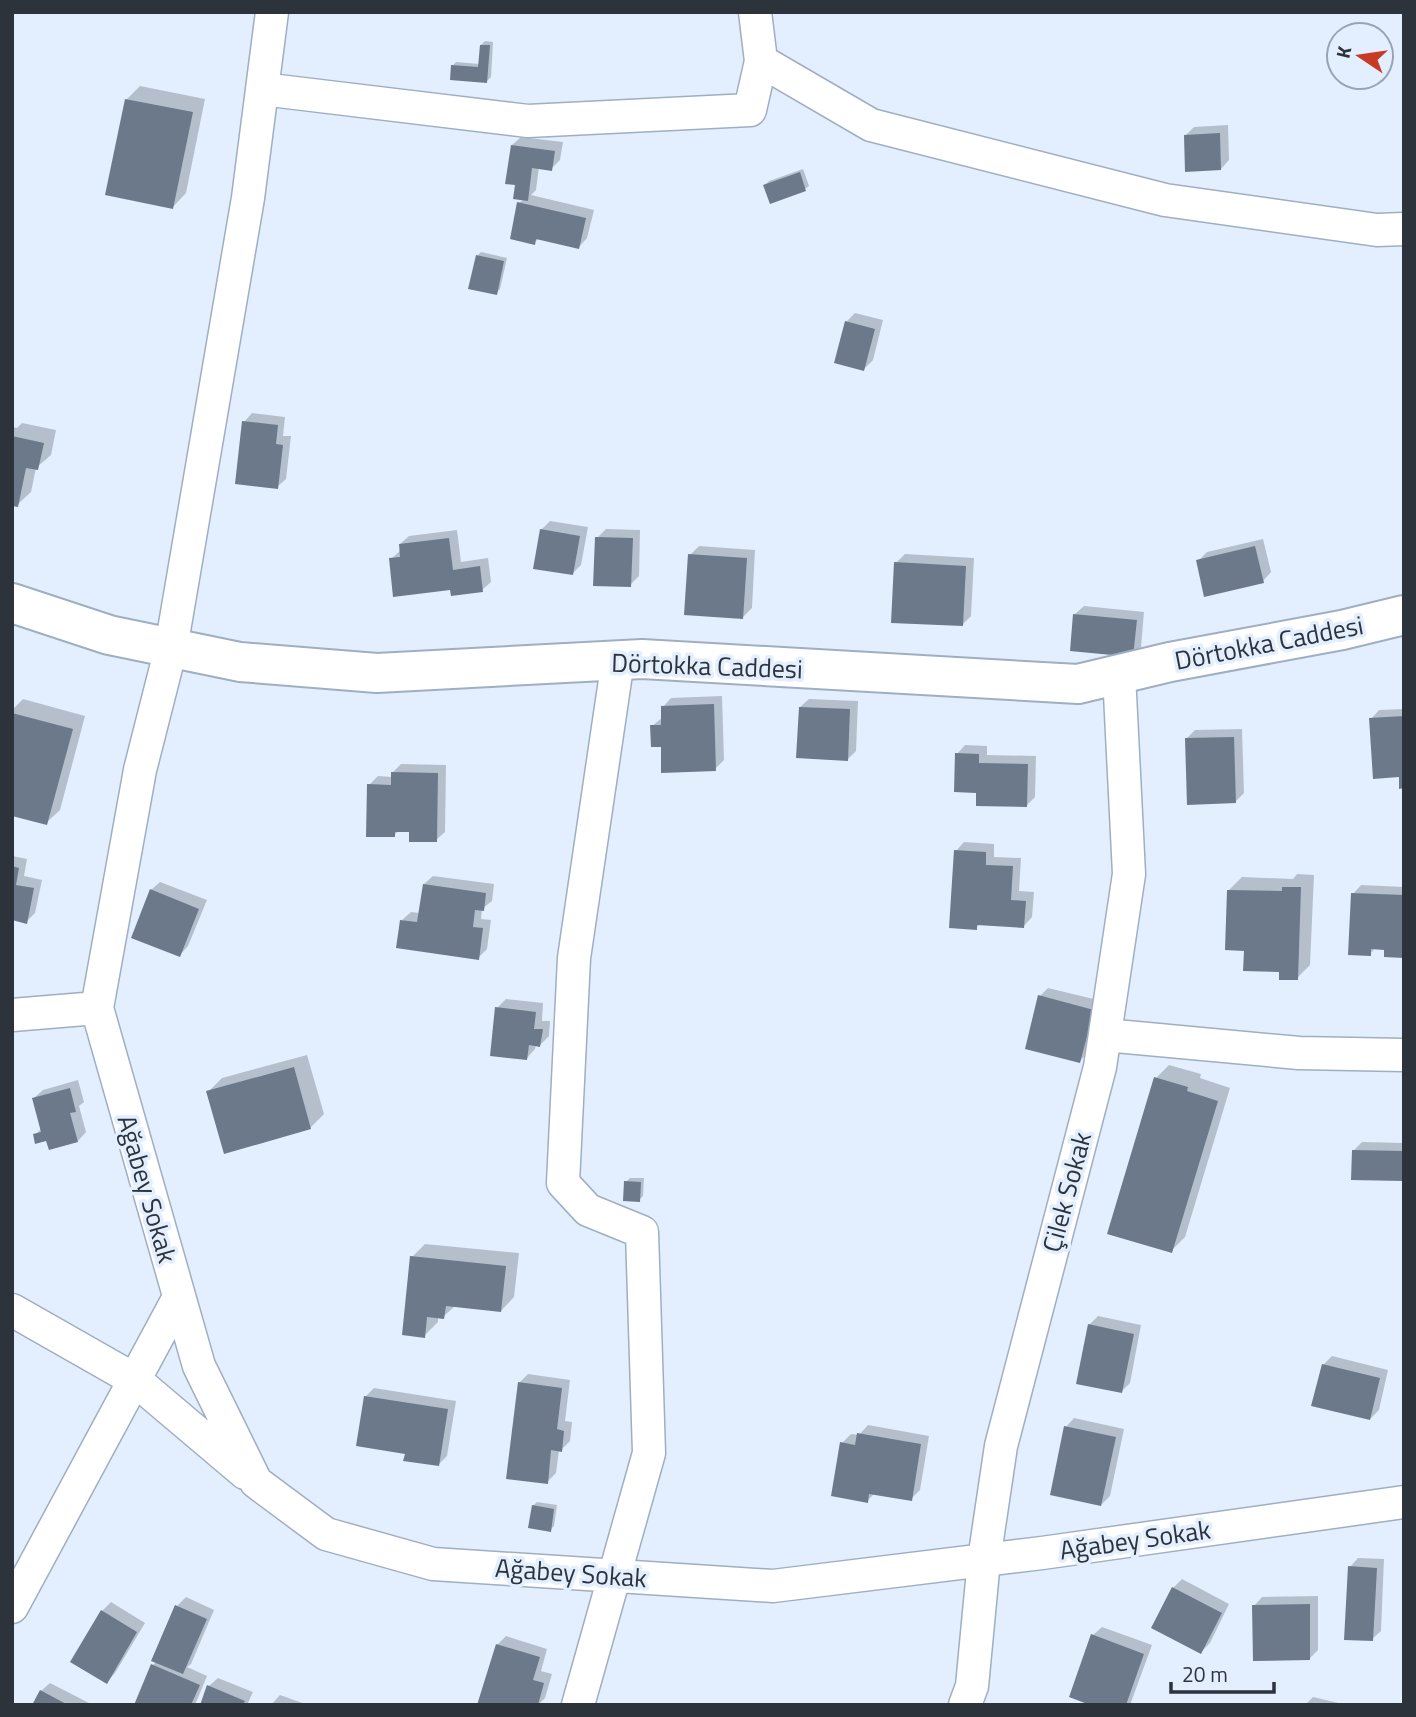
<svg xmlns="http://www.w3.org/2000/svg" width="1416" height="1717" font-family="'Titillium Web',sans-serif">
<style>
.shadow{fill:#0003}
.building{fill:#6c798b}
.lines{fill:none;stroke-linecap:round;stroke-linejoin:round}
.minor-casing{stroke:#a0aec1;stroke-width:35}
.tertiary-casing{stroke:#a0aec1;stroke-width:42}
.minor{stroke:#fff;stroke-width:32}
.tertiary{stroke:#fff;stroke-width:38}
.labels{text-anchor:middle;stroke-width:7;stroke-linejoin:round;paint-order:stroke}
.street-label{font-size:26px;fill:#2d333b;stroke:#e3efff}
</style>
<rect width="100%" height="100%" fill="#e3efff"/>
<path class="shadow" d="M485,41l8,1 -2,35 -4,4 -35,-15 4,-4 24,2 1,-19z
M140,86l65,13 -19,94 -13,14 -46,-108z
M1228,125l1,35 -8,9 -35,-34 8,-8z
M521,137l42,5 -3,18 -9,9 -12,-2 -3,23 -5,5 63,15 -7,28 -8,9 -40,-9 -5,5 -15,-40 5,-4 -7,-16 -5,-38z
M803,169l6,17 -4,3 -40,-4 4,-4z
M481,252l26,6 -7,31 -4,4 -19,-37z
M855,313l28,7 -10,40 -9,9 -18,-47z
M252,413l33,4 -2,19h8l-5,43 -9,8 -33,-65z
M22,423l34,7 -5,25 -15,13 -5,24 -14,13 -5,-1v-77l5,1z
M550,521l38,6 -7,38 -9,9 -31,-44z
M606,529l34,1 -1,46 -9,9 -33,-47z
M457,530l4,32 27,-4 3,24 -9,8 -91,-31 10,-9 -1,-6 9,-8z
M1263,539l8,33 -8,9 -65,-20 9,-9z
M699,546l56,4 -3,58 -9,9 -53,-62z
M905,554l69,4 -3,58 -9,9 -66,-62z
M1084,606l60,6 -3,35 -9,8 -57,-41z
M722,696l2,64 -9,9 -52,-24 -11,-19 11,-9v-10l8,-9z
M23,699l62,17 -25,94 -14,13 -34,-9v-104z
M809,699l49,2 -2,50 -9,9 -47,-53z
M1404,709v78l-33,-68 8,-9z
M1242,729l2,64 -9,9 -49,-63 9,-9z
M965,745l22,1v9l49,1 -1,41 -9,9 -48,-15 -21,-37z
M401,764l45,1 -1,67 -9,8 -25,-10h-11l-6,5 -25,-50 9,-9 14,1v-4z
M964,842l30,2v13l27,1 -2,33 15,1 -2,25 -8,9 -44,-2 -4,4 -20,-77z
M12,856l15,3 -3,17 18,4 -7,33 -9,9 -13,-3 -1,4z
M1297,874l17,1 -4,90 -13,13 -51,-29 -17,-59 13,-13 51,2z
M433,876l61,8 -2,17 -10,8 -1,10 10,1 -4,29 -9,9 -76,-38 9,-8 9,1 4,-29z
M160,882l47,18 -19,46 -8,9 -29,-65z
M1361,885l43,2v69l-28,-9 -6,7 -17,-60z
M1048,988l54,13 -14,51 -8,9 -40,-65z
M506,999l37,4 -1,18h8l-1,15 -9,9 -4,-1 -1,5 -8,9 -30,-50z
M307,1055l17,59 -14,14 -102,-36 14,-14z
M1169,1065l32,9 -1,4 30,10 -45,149 -14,14 -15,-173z
M78,1080l6,22 -5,4 7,26 -8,9 -43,-6 7,-7 -8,-30 9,-8z
M1362,1142l42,1v36l-51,-28z
M630,1178h14l-1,18 -4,4 -13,-18z
M425,1244l94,9 -5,44 -13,14 -46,-5 -12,11h-5v5l-14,14 -12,-79z
M1098,1316l43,9 -11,58 -9,9 -32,-67z
M1332,1356l56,14 -9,40 -9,9 -47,-54z
M528,1374l42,6 -5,41 7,1 -2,19 -9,9h-2l-3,23 -9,9 -28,-99z
M374,1388l82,13 -9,55 -9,9 -31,-13 -42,-55z
M1074,1418l50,11 -14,67 -9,9 -35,-78z
M868,1425l61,11 -9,54 -9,9 -36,-6 -8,8 -25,-58 9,-9 8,1z
M537,1502l20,3 -3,21 -4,4 -17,-24z
M1358,1558l26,1 -3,72 -9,8 -22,-72z
M1182,1579l47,25 -19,39 -9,9 -28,-64z
M1318,1596v54l-8,8 -56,-52 8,-9z
M186,1597l28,13 -23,54 -4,3 20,9 -12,29h-59l17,-40 4,-4 20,-55z
M111,1602l34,21 -30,50 -8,9 -5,-71z
M1102,1627l50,18 -22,60h-35l-2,-70z
M506,1636l41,13 -6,22 11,3 -7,24 -7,7h-59l18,-60z
M218,1678l35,14 -6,13h-46l8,-19z
M50,1683l43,22h-59l7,-14z
M280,1695l28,10h-37z
M1313,1697l34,8h-42z"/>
<path class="building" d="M480,45h10l-3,38 -37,-3 1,-15 27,2z
M125,99l68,13 -20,97 -68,-14z
M1220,133l1,37 -36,2 -1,-37z
M511,145l44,6 -3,20 -20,-3 -4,33 -15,-2 2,-14 -10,-1z
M800,172l6,19 -36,13 -7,-19z
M517,202l69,16 -7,31 -43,-10 -1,6 -25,-6z
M476,255l28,6 -7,34 -29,-6z
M845,321l30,8 -11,42 -30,-8z
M242,421l36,4 -2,19 7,1 -5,44 -43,-5z
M12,436l32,7 -6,27 -12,-2 -8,39 -6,-1z
M540,529l40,7 -7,39 -40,-6z
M595,537l38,1 -2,49 -38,-1z
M449,538l4,32 27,-4 3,26 -32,4 -1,-6 -57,7 -4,-39 11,-1 -1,-13z
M1255,546l9,37 -60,14 -8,-37z
M688,554l59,4 -4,61 -59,-4z
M894,562l72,4 -3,60 -72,-3z
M1073,614l64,6 -4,37 -63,-6z
M714,704l2,67 -55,2v-26h-10l-1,-22h11v-19z
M799,707l51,2 -2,52 -52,-3z
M12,713l61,16 -26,96 -35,-9z
M1404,716v72l-5,1v-12l-26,2 -4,-61z
M1234,737l2,66 -49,2 -2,-67z
M955,753l24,1v9l49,1 -1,43 -51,-1v-13l-22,-1z
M391,772l47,1 -1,69h-28v-10h-14v5h-29l1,-53 24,1z
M954,850l32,2v13l27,1 -2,34 15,1 -2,27 -47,-3v5l-28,-2z
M12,866l7,2 -3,17 18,3 -7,36 -15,-4z
M423,884l63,9 -2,18 -9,-1 -2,17 10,1 -4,32 -83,-12 4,-28 17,2z
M1282,887h19l-3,93h-19v-8l-36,-1 1,-20 -19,-1 2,-60 55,1z
M150,889l49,20 -19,48 -49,-19z
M1351,893l53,2v63l-20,-1v-7l-13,-1v7l-23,-1z
M1038,995l56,15 -14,53 -55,-14z
M495,1007l41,5 -2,17h9l-3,18 -11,-2 -2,15 -37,-4z
M294,1067l17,62 -87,25 -18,-63z
M1154,1077l34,10 -1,4 31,10 -46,152 -65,-19z
M70,1088l6,24 -6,1 8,29 -29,8 -3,-9 -11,3 -2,-10 8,-2 -9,-34z
M1352,1150l52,1v30l-53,-1z
M624,1181l17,1 -1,20 -17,-1z
M410,1256l96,10 -5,46 -55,-6 -2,13 -17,-2 -2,21 -23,-3z
M1088,1324l46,10 -12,59 -46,-9z
M1322,1364l58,14 -10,42 -59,-14z
M518,1382l44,6 -5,41 7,2 -2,21 -11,-2 -3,34 -42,-5z
M364,1396l84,13 -9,57 -36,-5 2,-7 -49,-8z
M1064,1426l52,11 -15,69 -51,-11z
M857,1433l64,11 -9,57 -43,-7 -1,9 -37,-7 9,-54 15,3z
M532,1505l22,4 -3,23 -23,-4z
M1348,1566l29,2 -4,73 -29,-1z
M1172,1587l50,26 -21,41 -50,-26z
M1310,1604v56l-57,1 -1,-56z
M175,1605l32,14 -24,55 -32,-13z
M101,1610l36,22 -30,52 -37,-22z
M1091,1634l53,20 -18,51h-36l-21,-8z
M496,1644l44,13 -7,23 11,3 -6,22h-61z
M151,1664l49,21 -9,20h-57z
M207,1685l38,16 -2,4h-43z
M40,1690l28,15h-36z"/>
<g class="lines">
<defs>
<path id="minor" d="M755,12l6,49 110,64 294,75 212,30 27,-1
M262,89l266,32 222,-11 11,-49
M97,1008l102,358 57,116 70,52 107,30 340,22 269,-33 362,-51
M12,1015l85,-7 43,-238 31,-122 77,-450 24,-186
M1105,1035l194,18 105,2
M12,1310l123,70 110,93
M12,1607l166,-308
M578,1705l71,-252 -7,-221 -54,-22 -25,-27 11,-225 44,-298
M965,1705l7,-19 12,-126 17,-114 99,-379 29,-193 -10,-200"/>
<path id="tertiary" d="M12,603l97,32 131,27 137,11 265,-14 436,25 92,-22 172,-32 62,-15"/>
</defs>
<use href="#minor" class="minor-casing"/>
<use href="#tertiary" class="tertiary-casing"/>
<use href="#minor" class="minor"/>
<use href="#tertiary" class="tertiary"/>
</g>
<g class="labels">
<g class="street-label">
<text transform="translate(1269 643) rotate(-11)" y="9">Dörtokka Caddesi</text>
<text transform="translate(707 666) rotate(2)" y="9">Dörtokka Caddesi</text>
<text transform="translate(147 1189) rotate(74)" y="9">Ağabey Sokak</text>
<text transform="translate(1067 1192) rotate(-75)" y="9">Çilek Sokak</text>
<text transform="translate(1135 1540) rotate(-8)" y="9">Ağabey Sokak</text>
<text transform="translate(571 1573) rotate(4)" y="9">Ağabey Sokak</text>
</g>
</g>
<rect width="1416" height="1717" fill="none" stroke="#2d333b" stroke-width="28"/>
<g transform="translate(1360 56) rotate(283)"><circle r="33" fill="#e3efff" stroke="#9aa4b1" stroke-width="2"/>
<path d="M0-5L12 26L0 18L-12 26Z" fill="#c73b24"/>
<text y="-10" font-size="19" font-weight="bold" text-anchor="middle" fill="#2d333b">K</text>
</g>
<path d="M1171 1682v10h103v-10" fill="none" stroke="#2d333b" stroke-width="3.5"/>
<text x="1182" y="1682" font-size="21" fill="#2d333b" stroke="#e3efff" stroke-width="5" paint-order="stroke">20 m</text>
</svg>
